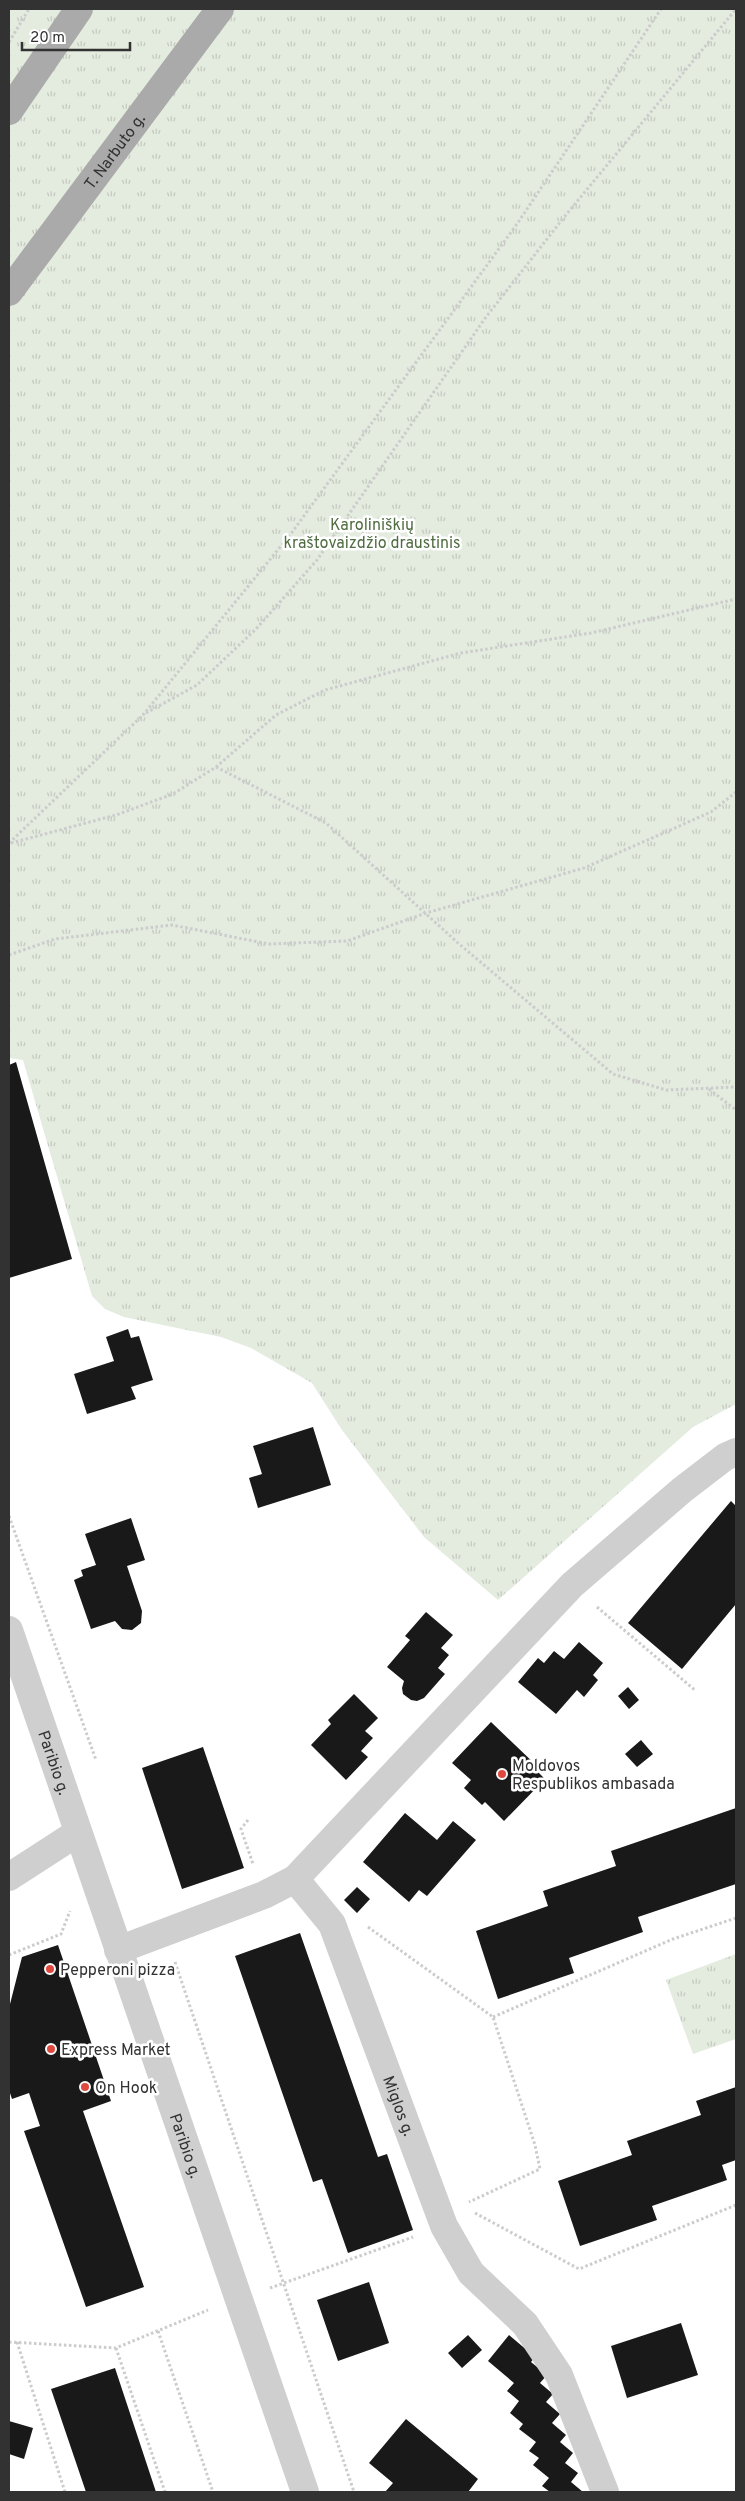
<svg xmlns="http://www.w3.org/2000/svg" width="745" height="2501" font-family="Overpass,sans-serif">
<style>
.park{fill:url(#park-tufts)}
.building{fill:#191919}
.lines{fill:none;stroke-linecap:round;stroke-linejoin:round}
.path{stroke:#ccc;stroke-width:3;stroke-dasharray:2.5 2.5;stroke-linecap:butt}
.minor{stroke:#cfcfcf;stroke-width:28}
.primary{stroke:#aaa;stroke-width:28}
.poi-dot{fill:#df483f;stroke:#fff;stroke-width:2}
.labels{text-anchor:middle;stroke-width:5;stroke-linejoin:round;paint-order:stroke}
.street-label{font-size:16px;fill:#323232;stroke:#fff}
.park-label{font-size:16px;fill:#4f6d40;stroke:#fff}
.poi-label{font-size:16px;fill:#323232;stroke:#fff;text-anchor:start}
</style>
<defs>
<pattern id="park-tufts" width="24" height="20" patternUnits="userSpaceOnUse" patternTransform="scale(1.25)"><rect width="24" height="20" fill="#e4ebdf"/><path d="M3 7l-1-3M5 7V3M7 7l1-3M15 17l-1-3M17 17v-4M19 17l1-3" fill="none" stroke="#c4cac0"/></pattern>
</defs>
<rect width="100%" height="100%" fill="#fff"/>
<path class="park" d="M9,9h727v1395l-43,23 -195,173 -74,-63 -82,-107 -30,-47 -61,-35 -30,-11 -97,-20 -19,-8 -13,-13 -69,-236 -14,-2z
M736,1954v85l-43,15 -27,-74z"/>
<path class="building" d="M16,1062l56,197 -63,19v-213z
M128,1329l3,9 8,-2 14,44 -22,7 5,12 -49,15 -13,-40 40,-13 -8,-24z
M313,1427l18,58 -73,23 -9,-30 13,-4 -9,-28z
M731,1501l5,5v98l-54,65 -54,-46z
M131,1518l14,42 -18,6 15,45 -1,12 -9,7 -10,-1 -7,-8 -24,8 -17,-49 9,-4 -2,-6 15,-5 -11,-31z
M426,1612l27,23 -12,13 8,7 -11,13 7,6 -21,24 -7,3 -6,-1 -8,-6 -1,-6 2,-7 -17,-14 23,-27 -5,-4z
M579,1642l24,21 -10,12 5,5 -14,17 -7,-7 -21,24 -38,-32 20,-24 6,5 10,-12 10,8z
M628,1687l11,13 -10,9 -11,-13z
M354,1694l24,24 -13,13 8,7 -12,13 7,6 -22,23 -35,-35 20,-21 -3,-4z
M491,1722l47,45 -2,3 9,9 -41,42 -19,-19 -3,3 -18,-17 7,-8 -19,-17z
M641,1740l12,14 -16,13 -12,-13z
M203,1747l41,121 -62,21 -40,-121z
M736,1808v76l-98,33 5,15 -74,26 5,15 -76,26 -22,-68 72,-25 -5,-15 73,-25 -5,-15z
M405,1813l32,27 16,-19 23,19 -49,56 -8,-6 -10,12 -46,-40z
M357,1887l13,12 -13,14 -13,-13z
M300,1933l78,224 9,-3 26,76 -65,23 -26,-74 -9,3 -78,-226z
M58,1945l53,156 -28,10 61,176 -58,20 -62,-176 16,-5 -11,-33 -17,6 -3,-9v-82l13,-51z
M736,2087v73l-14,5 5,15 -75,26 5,14 -77,26 -22,-65 74,-26 -5,-14 74,-26 -5,-14z
M369,2282l20,61 -51,18 -21,-61z
M681,2323l17,52 -71,23 -16,-52z
M468,2335l14,15 -20,18 -14,-15z
M509,2335l26,22 -4,5 16,13 -7,8 13,11 -7,8 14,12 -8,9 14,12 -6,7 13,11 -8,10 13,10 -7,9 12,10h-33l-8,-6 7,-8 -16,-13 6,-7 -10,-7 7,-9 -17,-13 4,-5 -13,-11 9,-12 -12,-10 7,-8 -26,-22z
M115,2368l41,124h-70l-35,-103z
M406,2419l72,60 -10,13h-83l8,-9 -24,-20z
M9,2421l24,7 -9,31 -15,-5z"/>
<g class="lines">
<path class="path" d="M9,42l20,-33
M146,713l51,-28 59,-56 61,-69 169,-243 79,-101 171,-207
M216,767l110,56 132,120 155,131 53,16 70,-3
M9,843l134,-128 147,-180 227,-311 144,-215
M11,843l105,-28 57,-21 43,-27 60,-52 49,-25 136,-37 130,-20 145,-34
M9,955l46,-16 117,-14 97,19 78,-3 79,-28 158,-45 127,-56 25,-20
M709,1089l27,21
M9,1516l87,244
M597,1607l99,84
M248,1820l-7,9 12,35
M368,1927l125,90 42,128 5,24 -71,33
M9,1955l52,-21 9,-23
M175,1962l179,530
M493,2017l180,-78 63,-21
M475,2213l104,56 157,-64
M270,2288l143,-51
M158,2331l55,161
M9,2342l107,6 92,-38
M17,2342l48,150
M116,2348l49,144"/>
<g class="minor">
<path id="s1" d="M9,1630l296,862"/>
<path d="M9,1877l68,-44"/>
<path id="s2" d="M295,1879l37,45 112,302 27,47 54,51 34,51 46,117"/>
<path d="M118,1950l146,-55 31,-16 277,-294 110,-95 43,-33 11,-5"/>
</g>
<g class="primary">
<path d="M9,111l70,-102"/>
<path id="s3" d="M9,292l211,-283"/>
</g>
</g>
<g class="poi-dot">
<circle cx="502" cy="1774" r="5"/>
<circle cx="50" cy="1969" r="5"/>
<circle cx="51" cy="2049" r="5"/>
<circle cx="85" cy="2087" r="5"/>
</g>
<g class="labels">
<g class="street-label">
<text dy="6" stroke="none"><textPath href="#s3" startOffset="176">T. Narbuto g.</textPath></text>
<text dy="6" stroke="none"><textPath href="#s1" startOffset="140">Paribio g.</textPath></text>
<text dy="6" stroke="none"><textPath href="#s2" startOffset="252">Miglos g.</textPath></text>
<text dy="6" stroke="none"><textPath href="#s1" startOffset="545">Paribio g.</textPath></text>
</g>
<g class="park-label">
<text x="372" y="530">Karoliniškių<tspan x="372" dy="18">kraštovaizdžio draustinis</tspan></text>
</g>
<g class="poi-label">
<text x="512" y="1771">Moldovos<tspan x="512" dy="18">Respublikos ambasada</tspan></text>
<text x="60" y="1975">Pepperoni pizza</text>
<text x="61" y="2055">Express Market</text>
<text x="95" y="2093">On Hook</text>
</g>
</g>
<rect width="745" height="2501" fill="none" stroke="#323232" stroke-width="20"/>
<path d="M22 42v8h108v-8" fill="none" stroke="#323232" stroke-width="2.5"/>
<text x="30" y="42" font-size="15" fill="#323232" stroke="#ffffff" stroke-width="4" paint-order="stroke">20 m</text>
</svg>
